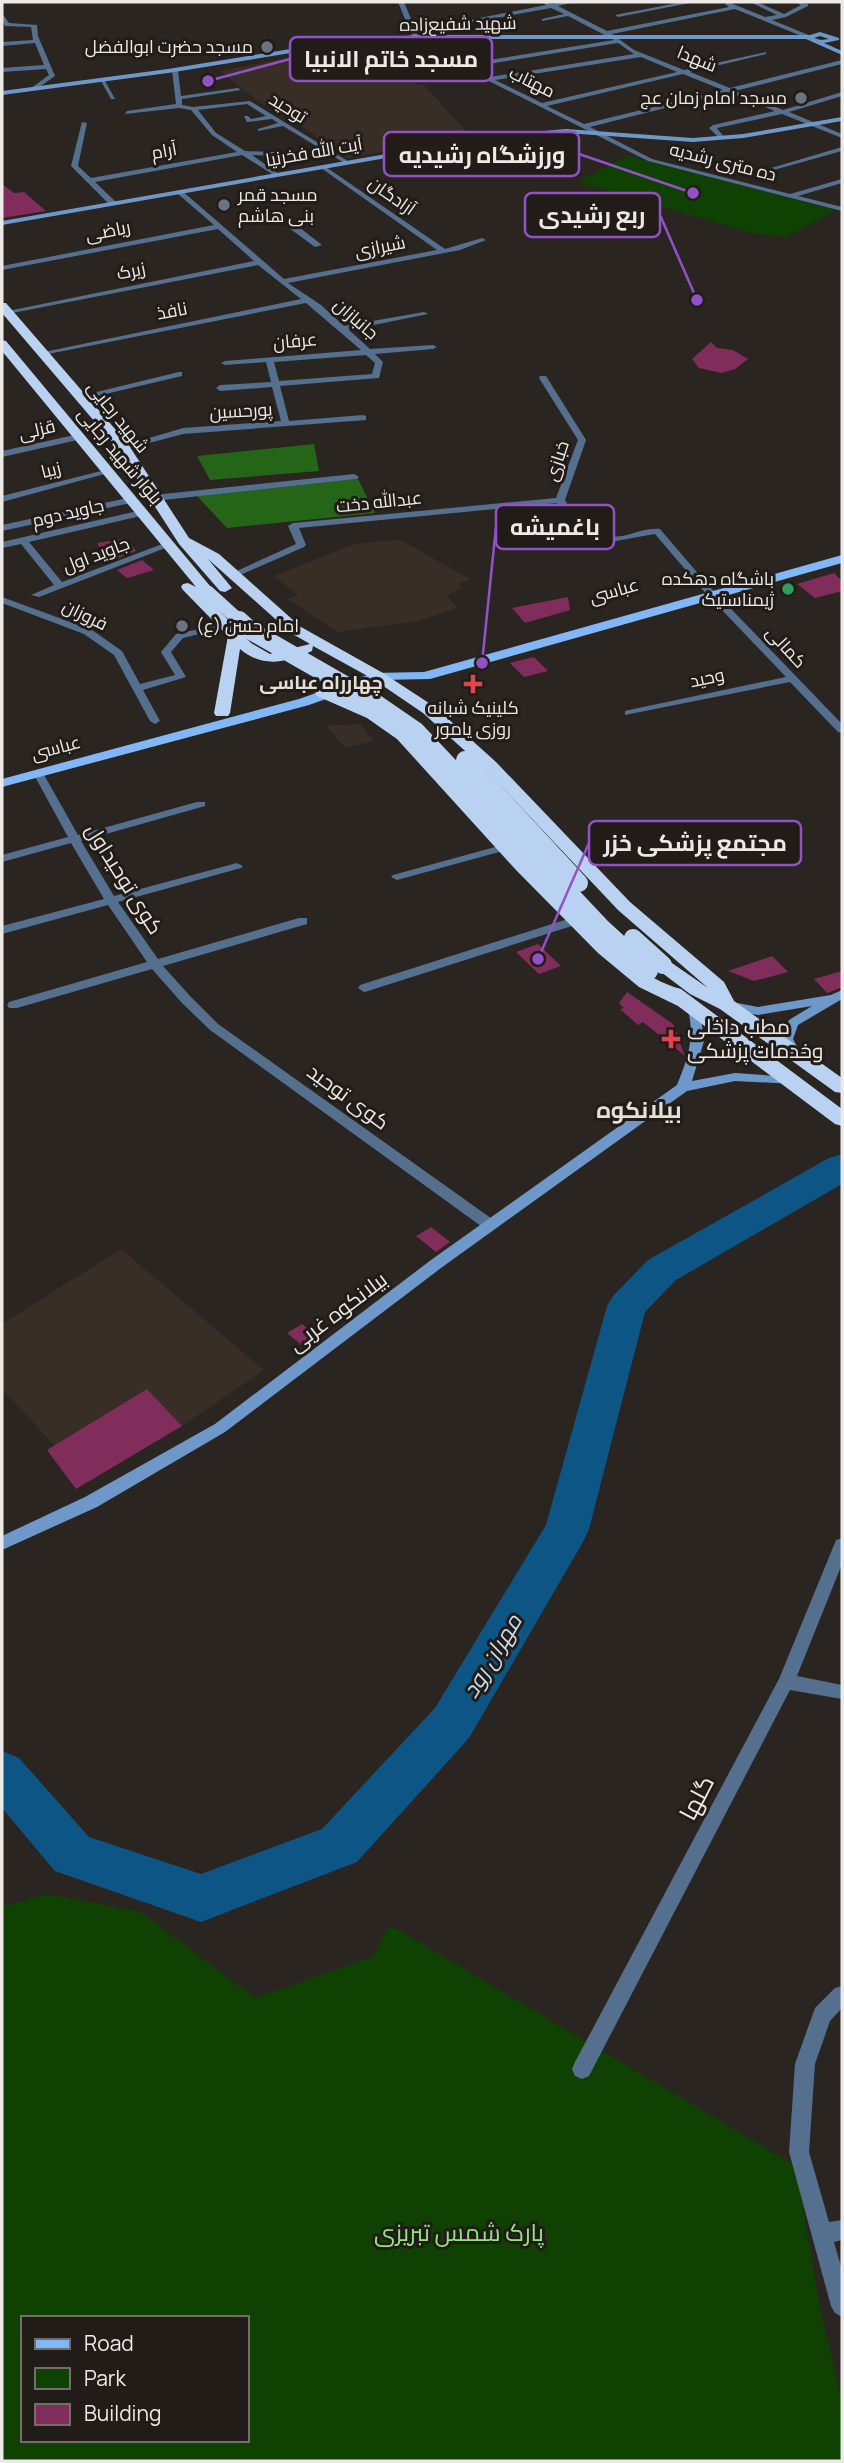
<svg xmlns="http://www.w3.org/2000/svg" width="844" height="2463" font-family="Manrope,Cairo,sans-serif">
<style>
.built{fill:#392e26}
.green{fill:#0f4202;fill-rule:evenodd}
.forest{fill:#256517}
.lines{fill:none;stroke-linecap:round;stroke-linejoin:round}
.river{fill:#0d5584;fill-rule:evenodd}
.building{fill:#812d5b}
.street{fill:#556f8e;fill-rule:evenodd}
.secondary{fill:#6e98c9;fill-rule:evenodd}
.primary{fill:#81b7f7;fill-rule:evenodd}
.highway{fill:#b9d2f1;fill-rule:evenodd}
.highway-bridge-far1{stroke:#b9d2f1;stroke-width:13}
.highway-bridge{stroke:#b9d2f1;stroke-width:18}
.worship-dot{fill:#6b7280;stroke:#211c18;stroke-width:2.5}
.leisure-dot{fill:#2e9e5b;stroke:#211c18;stroke-width:2.5}
.health-dot{fill:#e0444e;stroke:#211c18;stroke-width:2.5}
.labels{text-anchor:middle;stroke-width:6;stroke-linejoin:round;paint-order:stroke}
.far-street-label{font-size:18px;fill:#ede9e7;stroke:#211c18}
.far-poi-label{font-size:18px;fill:#ede9e7;stroke:#211c18;text-anchor:end}
.far-neighbourhood-label{font-size:19px;font-weight:bold;fill:#e6dfd9;stroke:#211c18}
.street-label{font-size:21px;fill:#ede9e7;stroke:#211c18}
.poi-label{font-size:21px;fill:#ede9e7;stroke:#211c18;text-anchor:start}
.neighbourhood-label{font-size:23px;font-weight:bold;fill:#e6dfd9;stroke:#211c18}
.water-label{font-size:23px;font-style:italic;fill:#c9ddee;stroke:#211c18}
.near-street-label{font-size:24px;fill:#ede9e7;stroke:#211c18}
.near-park-label{font-size:24px;fill:#91e580;stroke:#211c18}
.leader{fill:none;stroke:#9252c7;stroke-width:2.5}
.callout-dot{fill:#9252c7;stroke:#211c18;stroke-width:2.5}
.callout{fill:#211c18;stroke:#9252c7;stroke-width:2.5}
.callout-label{font-size:23px;text-anchor:middle;font-weight:bold;fill:#ede9e7}
</style>
<rect width="100%" height="100%" fill="#2b2521"/>
<path class="built" d="M353,49l9,6 32,-1 24,31h6l47,52 -124,21 -77,-54 -7,1 -43,-34 89,-17z
M400,540l70,39 -11,5 4,3 -16,9 10,12 -38,13 -82,11 -49,-33 10,-4 -24,-19 80,-32z
M360,724l14,17 -29,7 -19,-22z
M121,1249l143,121 -82,56 -35,-37 -92,57 -53,-57v-65z"/>
<path class="green" d="M627,156l208,54 -48,27 -35,-4 -174,-51z
M48,1894l93,18 114,86 117,-41 18,-32 406,241 25,148 21,86v61h-840v-554zM23,2318h224v122h-224z"/>
<path class="forest" d="M314,444l5,27 -109,9 -13,-24z
M358,479l17,34 -148,15 -30,-32z"/>
<g class="lines">
<path class="river" d="M842,1154v30l-166,96 -31,32 -56,217 -6,13 -114,196 -112,124 -156,60 -146,-51 -53,-63v-57l17,7 70,79 112,37 121,-45 113,-121 111,-183 61,-219 6,-10 35,-36 181,-102z"/>
</g>
<path class="building" d="M2,184l12,9 10,-1 22,19 -44,7z
M711,342l6,6 16,2 15,9 -13,10 -13,4 -23,-5 -7,-9z
M127,538l9,13 -28,11 -11,-19z
M142,560l12,10 -27,8 -10,-8z
M834,573l8,8v10l-27,7 -18,-14z
M568,597l2,13 -45,13 -13,-15z
M534,657l14,14 -24,6 -14,-14z
M538,944l23,22 -22,8 -23,-22z
M772,956l16,16 -34,9 -26,-10z
M842,971v16l-12,5 -3,1 -13,-14z
M627,992l46,32 12,32 -42,-34 -5,3 -18,-16 4,-1 -5,-5z
M431,1227l19,15 -14,10 -20,-16z
M302,1324l16,13 -14,10 -17,-14z
M147,1389l35,37 -106,63 -29,-39z"/>
<g class="lines">
<path class="street" d="M398,2h6l14,34 15,13 31,15 150,-24 -46,-24 -26,5v-2l22,-5 -13,-6 -99,18 -3,-2 97,-19 -4,-3 11,2 22,-2 -17,4 49,25 122,-24 -4,-3 3,-2 37,15 12,-2 -27,-13h7l27,12 17,-9 -6,-3 13,2v2l-22,11 -14,3 39,16 -2,3 -74,-30 -123,25 22,16 50,20 82,-18v2l-76,18 40,16 112,-28v4l-107,27 48,19 59,-18v4l-53,16 53,22v4l-60,-24 -65,14 7,9 -5,1 -10,-10 4,-3 62,-14 -47,-19 -138,35 62,32 138,35 52,-15v4l-44,13 44,11v4l-194,-50 -185,-93 -49,7 2,-3 41,-7 -28,-14 -16,-13zM618,43l16,11 -144,23 -20,-10zM641,57l36,15 -135,31 -47,-23zM683,74l40,16 -139,34 -37,-18z
M683,2h12l-77,15 -3,-2z
M2,13l7,10 28,2 1,11 17,40 -20,14 -5,-1 19,-14 -3,-6 -44,3v-4l42,-3 -9,-22 -33,3v-4l31,-2 -2,-13 -26,-1 -3,-6z
M175,68l3,2 3,26 57,-8 3,2 -59,9v6l11,2 57,-6 101,62 -5,1 -63,-38 -25,5v-2l20,-6 -6,-4 -25,3 -3,-6h4l3,3 15,-3 -19,-12 -49,6 18,23 29,18 53,2 3,2 -3,2 -46,-2 27,19 -2,3 -35,-22 -147,27 22,21 -7,2 -39,-39 11,-44 5,1 -9,43 13,12 146,-26 -25,-17 -21,-25 -12,-2 -54,6 2,-3 49,-7 -4,-34z
M100,79h4l11,20h-4z
M842,147v4l-86,24 -5,-1z
M323,165l122,84 37,-11 4,2 -26,10 -172,33 33,22 23,21 80,-14 4,2 -79,16 21,19 63,-4 4,2 -4,2 -58,5 8,8 -4,16 -99,8 9,35 74,-6 3,1v4l-183,14 -60,16 -4,-3 64,-19 98,-7 -9,-34 -52,4 -4,-3 4,-3 51,-3 -5,-20 -41,3 -4,-2 4,-2 136,-11 -55,-47 -263,52 -4,-2 262,-54 -43,-34 -251,49 -4,-2 251,-51 -36,-32 -216,41v-4l212,-41 -36,-31 3,-4 103,89 153,-29 -116,-82zM366,355l9,8 -3,11 -93,7 -5,-19z
M289,224h6l27,21 -7,2 -26,-19z
M179,372h3v4l-102,24 -4,-3z
M540,376h6l40,64 -21,60c13,26 32,42 62,35 11,-3 22,-7 33,-6l47,55 135,140v9l-4,-1 -48,-50 -165,33v-4l4,-1 157,-33 -85,-89 -46,-54c-47,7 -71,23 -98,-31l-258,25 7,17 -2,2 -66,29 -8,-2 66,-30 -8,-18 5,-3 263,-25 22,-58 -39,-62z
M79,434l4,3 -1,2 -80,18v-6z
M105,470l7,2 -110,30v-6z
M354,474l5,3 -2,2 -203,22 -5,-3 5,-3z
M132,497l5,3 -2,2 -133,29v-6z
M142,510l5,3 -2,2 -116,27 33,40 103,-39 8,2 -134,52 -8,-2 23,-10 -33,-41 -19,4v-6z
M2,597l90,33 30,21 18,33 35,-9 -14,-23 15,-18 51,-11 5,3 -49,12 -12,14 15,25 -43,13 17,31 -5,3 -5,-3 -36,-66 -30,-21 -82,-31z
M38,770l5,3 35,62 119,-33h8v4l-124,35 33,55 123,-33 6,3 -2,2 -123,34 40,57 141,-41h8v6l-144,42 28,31 27,27 277,197 2,4 -2,4h-10l-275,-199 -28,-27 -30,-34 -135,39h-8l-2,-3 2,-3 138,-40 -39,-57 -106,29v-8l102,-27 -33,-56 -69,19v-7l66,-18 -35,-64z
M506,844l4,1v4l-113,31 -6,-3 2,-2z
M574,917l4,1v6l-210,67 -4,1 -6,-4 2,-3z
M842,1538v26l-45,112 45,9v14l-52,-9 -201,386 -7,3 -7,-3 -3,-7 3,-7 204,-383 55,-134 2,-5z
M842,1986v22l-12,13 -15,43 -6,88 20,70 13,-2v20l-8,2 8,28v47l-7,-4 -4,-7 -42,-154 6,-88 20,-56 20,-20z"/>
<path class="secondary" d="M820,32l19,6v2l-15,3 18,8v4l-36,-16h-391l-100,10 -147,24 -166,22v-4l166,-22 147,-24 100,-10h395zM820,36l9,3 -8,1 -7,-2z
M842,117v4l-99,17 -50,4 -127,-9 -76,7 -488,85v-4l488,-85 76,-7 127,9 50,-4z
M842,990v9l-44,26 -5,14 7,13 -6,4 -5,-1 -8,-16 8,-19 23,-14 -54,9 -35,-7 -2,-3 6,-4 31,6 73,-12z
M694,1006l6,4 4,31 -12,40 43,-8 55,4 5,1 2,3 -2,3 -60,-3 -48,10 -246,177 -216,164 -128,75 -95,43v-14l83,-39 130,-73 216,-164 246,-175c11,-27 18,-47 11,-75z"/>
<path class="primary" d="M842,555v8l-412,116 -51,1 -70,25 -307,82v-8l297,-80 74,-26 51,-1z"/>
<path class="highway" d="M2,303h4l122,141 61,94 30,16 82,73 82,46 52,34 61,55 134,140 94,80 10,19 108,77v15l-7,-1 -115,-83 -30,-15 -33,-25 -3,-4 3,-4h12l39,27 -90,-78 -134,-142 -61,-55 -50,-34 -60,-33 -1,5c-26,11 -48,18 -72,-2l-10,64 -2,3h-12l-2,-3 14,-77 -45,-46 -2,-3 2,-3 5,-1 8,4 -194,-236v-11l4,1 209,251 -2,3h-9l47,48 19,11 40,-10 -19,-11 -83,-74 24,29 -7,4 -5,-1 -41,-47 -61,-95 -116,-136z
M323,688c75,19 122,84 172,138 30,33 61,64 92,96 27,27 56,57 94,67l161,120v17l-7,-2 -157,-118 -39,-19 -41,-34 -82,-83 -119,-131 -30,-21 -50,-22 -2,-3z"/>
<path class="highway-bridge-far1" d="M208,592l33,30"/>
<path class="highway-bridge" d="M239,620l12,11 117,67 48,33 186,197 47,43
M465,760l114,123
M633,938l30,27"/>
</g>
<g class="worship-dot">
<circle cx="267" cy="47" r="7"/>
<circle cx="801" cy="98" r="7"/>
<circle cx="224" cy="205" r="7"/>
<circle cx="182" cy="626" r="7"/>
</g>
<circle class="leisure-dot" cx="788" cy="589" r="7"/>
<g class="health-dot">
<path d="M469.5 673.5h7v7h7v7h-7v7h-7v-7h-7v-7h7z"/>
<path d="M667.5 1028.5h7v7h7v7h-7v7h-7v-7h-7v-7h7z"/>
</g>
<g class="labels">
<g class="far-street-label">
<text transform="translate(458 24) rotate(-1)" y="6">شهید شفیع‌زاده</text>
<text transform="translate(697 59) rotate(22)" y="6">شهدا</text>
<text transform="translate(532 82) rotate(26)" y="6">مهتاب</text>
<text transform="translate(288 108) rotate(32)" y="6">توحید</text>
<text transform="translate(164 151) rotate(-10)" y="6">آرام</text>
<text transform="translate(314 152) rotate(-10)" y="6">آیت الله فخرنیا</text>
<text transform="translate(723 162) rotate(14)" y="6">ده متری رشدیه</text>
<text transform="translate(392 196) rotate(35)" y="6">آزادگان</text>
<text transform="translate(108 231) rotate(-11)" y="6">ریاضی</text>
<text transform="translate(380 247) rotate(-11)" y="6">شیرازی</text>
<text transform="translate(131 271) rotate(-11)" y="6">زیرک</text>
<text transform="translate(172 311) rotate(-11)" y="6">نافذ</text>
<text transform="translate(356 319) rotate(41)" y="6">جانبازان</text>
<text transform="translate(295 341) rotate(-5)" y="6">عرفان</text>
<text transform="translate(241 411) rotate(-3)" y="6">پورحسین</text>
<text transform="translate(118 417) rotate(51)" y="6">شهید رجایی</text>
<text transform="translate(37 430) rotate(-13)" y="6">قزلی</text>
<text transform="translate(120 456) rotate(50)" y="6">بلوار شهید رجایی</text>
<text transform="translate(557 461) rotate(-72)" y="6">خبازی</text>
<text transform="translate(51 470) rotate(-14)" y="6">زیبا</text>
<text transform="translate(379 502) rotate(-6)" y="6">عبدالله دخت</text>
<text transform="translate(68 513) rotate(-13)" y="6">جاوید دوم</text>
<text transform="translate(96 555) rotate(-21)" y="6">جاوید اول</text>
<text transform="translate(614 591) rotate(-16)" y="6">عباسى</text>
<text transform="translate(85 615) rotate(26)" y="6">فروزان</text>
<text transform="translate(786 647) rotate(47)" y="6">کمالی</text>
<text transform="translate(707 678) rotate(-12)" y="6">وحید</text>
<text transform="translate(56 748) rotate(-15)" y="6">عباسى</text>
</g>
<g class="far-poi-label">
<text x="253" y="53">مسجد حضرت ابوالفضل</text>
<text x="787" y="104">مسجد امام زمان عج</text>
<text x="238" y="201" text-anchor="start">مسجد قمر<tspan x="238" dy="21">بنی هاشم</tspan></text>
<text x="774" y="585">باشگاه دهکده<tspan x="774" dy="21">ژیمناستیک</tspan></text>
<text x="196" y="632" text-anchor="start">امام حسن (ع)</text>
<text x="473" y="714" text-anchor="middle">کلینیک شبانه<tspan x="473" dy="21">روزی یامور</tspan></text>
</g>
<g class="far-neighbourhood-label">
<text x="321" y="689">چهارراه عباسی</text>
</g>
<g class="street-label">
<text transform="translate(124 879) rotate(58)" y="7">کوی توحیداول</text>
<text transform="translate(348 1097) rotate(36)" y="7">کوی توحید</text>
<text transform="translate(338 1312) rotate(-37)" y="7">بیلانکوه غربی</text>
</g>
<g class="poi-label">
<text x="687" y="1034">مطب داخلی<tspan x="687" dy="24">وخدمات پزشکی</tspan></text>
</g>
<g class="neighbourhood-label">
<text x="639" y="1118">بیلانکوه</text>
</g>
<g class="water-label">
<text transform="translate(492 1656) rotate(-59)" y="8">مهران رود</text>
</g>
<g class="near-street-label">
<text transform="translate(697 1798) rotate(-62)" y="8">گلها</text>
</g>
<g class="near-park-label">
<text x="459" y="2241">پارک شمس تبریزی</text>
</g>
</g>
<path class="leader" d="M208 81L290 59M693 193L579 154M697 300L660 215M482 663L496 527M538 959L589 843"/>
<g class="callout-dot">
<circle cx="208" cy="81" r="7"/>
<circle cx="693" cy="193" r="7"/>
<circle cx="697" cy="300" r="7"/>
<circle cx="482" cy="663" r="7"/>
<circle cx="538" cy="959" r="7"/>
</g>
<g class="callout">
<rect x="290" y="37" width="202" height="44" rx="7"/>
<rect x="384" y="132" width="195" height="44" rx="7"/>
<rect x="525" y="193" width="135" height="44" rx="7"/>
<rect x="496" y="505" width="118" height="44" rx="7"/>
<rect x="589" y="821" width="212" height="44" rx="7"/>
</g>
<g class="callout-label">
<text x="391" y="67">مسجد خاتم الانبیا</text>
<text x="482" y="163">ورزشگاه رشیدیه</text>
<text x="592" y="223">ربع رشیدی</text>
<text x="555" y="535">باغمیشه</text>
<text x="695" y="851">مجتمع پزشکی خزر</text>
</g>
<rect width="844" height="2463" fill="none" stroke="#ede9e7" stroke-width="7"/>
<rect x="21" y="2316" width="228" height="126" fill="#211c18" stroke="#736e6b" stroke-width="2"/>
<rect x="35" y="2339" width="35" height="10" fill="#81b7f7" stroke="#736e6b" stroke-width="2"/>
<text x="84" y="2351" font-size="21" fill="#ede9e7">Road</text>
<rect x="35" y="2368" width="35" height="21" fill="#0f4202" stroke="#736e6b" stroke-width="2"/>
<text x="84" y="2386" font-size="21" fill="#ede9e7">Park</text>
<rect x="35" y="2404" width="35" height="21" fill="#812d5b" stroke="#736e6b" stroke-width="2"/>
<text x="84" y="2421" font-size="21" fill="#ede9e7">Building</text>
</svg>
